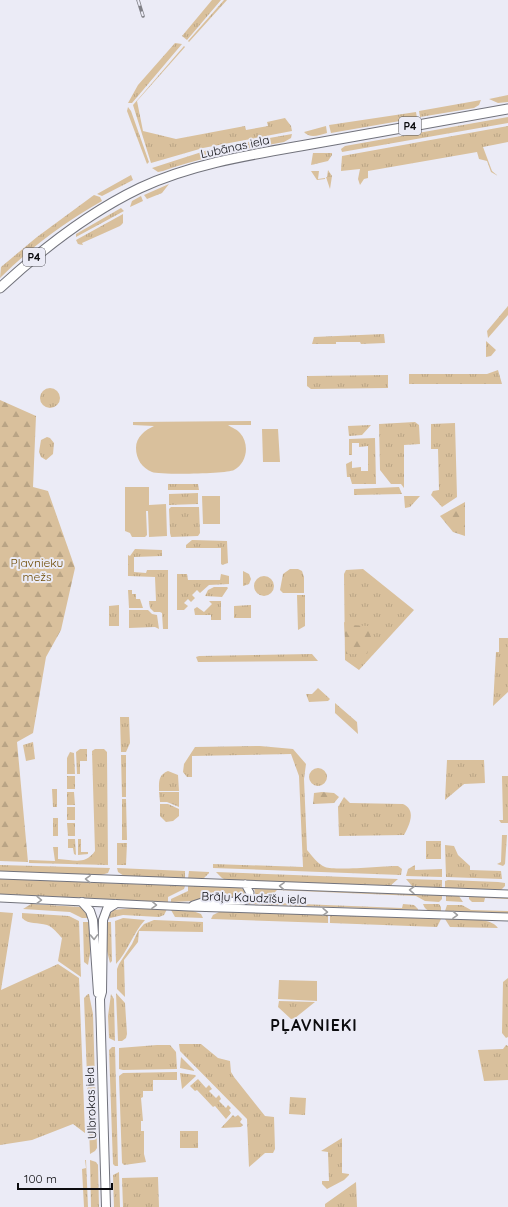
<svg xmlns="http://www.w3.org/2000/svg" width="508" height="1207" font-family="Quicksand,sans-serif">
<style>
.grass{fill:url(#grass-tufts)}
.forest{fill:url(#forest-firs)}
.garden{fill:#d9c09c}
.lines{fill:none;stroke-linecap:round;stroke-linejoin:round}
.tertiary-casing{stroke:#72737c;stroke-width:9}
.secondary-casing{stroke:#72737c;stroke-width:10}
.primary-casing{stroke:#72737c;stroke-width:11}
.tertiary{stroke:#fff;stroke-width:7}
.secondary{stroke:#fff;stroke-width:8}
.primary{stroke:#fff;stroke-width:9}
.rail-casing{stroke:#808087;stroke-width:3.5}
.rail{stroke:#ebebf6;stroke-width:2;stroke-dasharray:6;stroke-linecap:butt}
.oneway{stroke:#9e9e9f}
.labels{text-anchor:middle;stroke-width:4;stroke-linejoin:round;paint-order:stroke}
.shield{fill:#ebebf6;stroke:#4f4f54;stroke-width:1}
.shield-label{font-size:11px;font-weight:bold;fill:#0c0c0f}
.street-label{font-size:12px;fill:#0c0c0f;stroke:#ebebf6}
.park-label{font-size:12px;fill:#6e4b05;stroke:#ebebf6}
.district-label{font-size:16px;font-weight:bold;letter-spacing:1px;fill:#0c0c0f;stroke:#ebebf6}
</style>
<defs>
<pattern id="grass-tufts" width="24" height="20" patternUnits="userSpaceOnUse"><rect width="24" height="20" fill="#d9c09c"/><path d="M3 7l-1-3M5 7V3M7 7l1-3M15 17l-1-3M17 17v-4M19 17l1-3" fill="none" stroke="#b9a485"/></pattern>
<pattern id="forest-firs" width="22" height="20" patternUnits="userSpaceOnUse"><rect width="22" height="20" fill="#d9c09c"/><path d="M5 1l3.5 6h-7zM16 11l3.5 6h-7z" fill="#b9a485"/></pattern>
</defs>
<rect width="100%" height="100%" fill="#ebebf6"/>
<path class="grass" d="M212,0h9l-34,40 -5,-4z
M224,0h3l-38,42 -1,-1z
M175,43l7,1 -50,59h-4l10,-18z
M184,46l1,1 -48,54 6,30 33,8 69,-13 1,4 22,-4 -1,-4 18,-4 6,8 1,5 -89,17 -52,15 -18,-58z
M508,95v7l-10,1 -9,-4z
M481,100l-2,5 -5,3 -54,9 -1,-6z
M128,107l3,4 18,51 -2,2 -20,-53z
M416,112l1,6 -86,15 -2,-8z
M508,117v6l-166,29 -1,-3 4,-3z
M326,126l1,7c-8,2 -17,6 -23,-1z
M508,126v16l-25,5 9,24 6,5 -7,-4 -4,-11 -8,-2 -2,-7 -109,19v7l-4,1 -4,6 -2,-6 2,-10 -19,2 1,-15z
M292,134l-1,4 -7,4c-41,7 -81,15 -121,29l-5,1 -6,-4 62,-20z
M313,153h19v2l-4,6 -17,4z
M328,170l4,6 -2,13 -4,-12h1z
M311,171h8l-1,8 7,-1v1l-8,1z
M131,175l2,5 -31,16 -5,-2z
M169,184l-7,9 -15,6 -3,-4z
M94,195l6,2 2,4c-37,21 -72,47 -102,77l1,-11 36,-30z
M141,196l2,5 -13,6 2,-6z
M121,208l3,3 -48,26v-3z
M123,214v9l-3,3 -38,17 1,2 -5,-1 -2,-4z
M508,306v9l-20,23 -1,-7z
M384,334l1,9 -24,1 -1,-2c-7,0 -16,0 -24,0v2h-24l2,-7z
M486,341l10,9 -5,6 -5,1z
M498,370l4,14h-93v-10h78z
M388,375v13l-77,1 -4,-3v-10z
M40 398a10 10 0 1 1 20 0a10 10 0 1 1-20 0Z
M415,422l4,3 1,19 -16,1v43l-3,-4h-10l-11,-14 -1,-46z
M455,423l2,74 -15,10 -11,-12 2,-4 6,-1 -1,-41h-7v-25z
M371,425l-9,10 -13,1 -1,-10z
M47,437l3,1 4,5 -1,11 -7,6 -5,-3 -2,-5 2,-12z
M375,438l1,46h-24l-2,-7h-3l-1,-13 6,-3v7l9,-1v4h7v-25l-9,1v-4h-7v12h-3v-16z
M168,484h30l1,6h-31z
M399,487l3,7 -48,1v-6z
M198,493v11l-29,1v-11z
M404,496h16l-10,11 -5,1z
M171,507h28l1,26 -2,3 -27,1 -1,-4 -1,-24z
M192,540l35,1 1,22 -6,2 -1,-2v-15h-35v-3z
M135,549l27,1v6l-28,1v15l12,1 1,-3h21v59h-5l-1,-16 -2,-1h-6l-4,-4 -1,-7h7l-1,-24 -27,-1v-21l2,1z
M290,569h8l4,2 2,6v16h-21l-3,-3 3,-16z
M363,569l51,41 -55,60 -14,-10 -1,-86 2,-4z
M243,571l6,3 2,5 -2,5 -6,2z
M177,574h10l1,6h32l1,-6 8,2v8l-20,1 -9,8 -3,-3 -5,5 3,3 -4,4 -3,-3 -4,4 4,3 -4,4h-7z
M254 586a10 10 0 1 1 20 0a10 10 0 1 1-20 0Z
M214,587h13l1,1 -6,9 -17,-1 3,-6z
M128,590h4v4h4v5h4l3,9h-14z
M297,595h8v31l-7,4z
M209,601h12v19h-10v-5h-16l-1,-6 3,-2 7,5 8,-8z
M119,605v21h-10v-20z
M251,605v13h-17v-12z
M129,610h19l4,4 5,1 2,14 -4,-2 -26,1z
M499,638h9v54l-15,14 3,-54h3z
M312,654l6,7 -120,1 -2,-5 3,-1z
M318,688l12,11 -2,2 -19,1 -3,-8h6z
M335,703l22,19 1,12 -23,-21z
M120,717h9l1,26 -4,9h-5z
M33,742l2,17 -9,2 -3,-16z
M260,746l33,3 13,15 -2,15 3,71c5,6 11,14 18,17 11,4 58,-1 73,-1l4,3 -1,6 -188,-7v-4l90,3 -4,-91 -8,-22 -99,2v21h-5l-4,-5 1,-8 11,-17z
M80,749h7v12h-7v13h-3l-1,-22z
M95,749h9l3,3 1,113 -79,-2v-3l26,1 -2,-14h5v12c17,1 27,6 37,-8l-3,-100z
M70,752l4,1 1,21h-8v-16z
M121,755h5v42h-4z
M447,760h37l1,23 -21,1 -19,16z
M309 777a9 9 0 1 1 18 0a9 9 0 1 1-18 0Z
M168,771l10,4 1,16h-20c0,-9 -1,-16 9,-20z
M67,776h8v13h-8z
M502,776h6v47h-7l-2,-3h4z
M52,789h5v18h-4z
M67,792h7l1,13h-8z
M159,792h20v15l-12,-5h-7z
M344,797l6,6 53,1c14,6 6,22 1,31l-65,1 -1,-29z
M122,799h4l1,41h-5z
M160,804h8l11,5v7l-6,5 -7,1 -6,-6z
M67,807h8v13h-8z
M53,818h5v18h-5z
M67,823h8v13h-7z
M502,835h5l-2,29 -2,2 -6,-2 4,-2z
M68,839h7l1,16 -2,-1 -1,-6h-5z
M78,839h3v13h7v2l-10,1z
M426,841h15v18h-15z
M117,843h10l-1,22h-9z
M445,845l9,1 4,9 12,11v4l31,1 1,8 -56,-2z
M0,865l110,3 -2,5 -7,2 -101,-3z
M415,865v5l27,-1v8l-36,-1 2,-7z
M117,868l68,3v8l-61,-3 -6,-4z
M189,871l20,1v1l-5,5 -16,1z
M216,872l182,7 -8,7 -13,-1 -151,-5 -4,-2z
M0,879l185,7 -1,3 -16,8v5l-168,-8z
M406,879l36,1v8l-30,-2z
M448,880l50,2 7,1v3l-4,4 -56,-2v-7z
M188,886h50l6,4 2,6 -2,3 -73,3v-3l17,-8z
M254,887l188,8v4l-3,3 -14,-1 -9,-5 -139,-6 -5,5 -17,-1z
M446,895l13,1 4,6 -17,-1z
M469,896l39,1v2l-23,-1 -1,4h-12l-3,-3z
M254,898l19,1 2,4 127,5 1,-4 11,1 4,4v1l-171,-6z
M31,904l50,3 3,2 6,9h-8l-12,-6 -47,-3z
M423,904h16l2,3v5c-8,-1 -15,1 -18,-8z
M447,905h15l9,5 37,1v3l-63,-3z
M133,908l34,1 -3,6 -5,2 -36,-2 -17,4 7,-9z
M171,910l22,1 8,3 2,4 -28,-1z
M221,911l107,4v8l-117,-4 2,-4z
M0,912l13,1 -12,77 57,-26 21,14 6,155 -12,-9 -41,16 -32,5z
M22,913l47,3 10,5 2,56 -23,-16 4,-23c-4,-4 -9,-11 -15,-13 -9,-3 -18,0 -25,-7z
M330,915l111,4 -4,8 -107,-4z
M123,918l22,2c-12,13 -17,31 -29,44l-1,-43z
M445,919c14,1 45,-3 53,9l-48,-1z
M154,920l49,2v10l-64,-1 -1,11 -14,18 1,37 -8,-8v-20l2,-5 13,-20 6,-13 6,-7z
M83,922h7l1,25 -3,18 -4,-3z
M106,922h5l1,39 -2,2 -4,-16z
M508,978v59l-2,1 -4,-5 1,-51z
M116,993l9,10 2,31 -1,4 -4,3h-4z
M88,994h1l4,20 4,134 -2,3 -5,3 -6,-156z
M111,994l3,5 1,42 -6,-3 -1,-22z
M279,1001l36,1 -20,16 -4,1 -13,-12z
M179,1044h22l17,14 12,3 1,11 3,5 31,39 9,1 1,32 -2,4h-8l-16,14 -2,-48 -67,-68z
M157,1045h13l6,7 1,17 -54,1 -4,-1v-21z
M506,1045l2,1v34l-24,1 -6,-31 25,-1z
M112,1047h3l3,119h-3l-2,-2 -4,-114z
M181,1057l13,13v1l-14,-3z
M177,1072v8h-24v11h-10v6l-2,1 2,23h-2v10h3v23l2,8 -22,3 -2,-2 -3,-87 4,-3z
M180,1073l15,2 1,1 -14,13z
M198,1079l8,9 3,-3 3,4 -3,2 7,7 3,-3 2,4 -2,2 7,7 2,-3 3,3 -2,2 2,3 -5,6 -11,-13 -2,1 -16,-17 -2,1 -5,-5z
M290,1097l16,1 -1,17 -16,-1z
M233,1115l2,2 3,-2 4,4 -2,3 3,3 -2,2 -20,1z
M180,1131h18v17h-18z
M342,1138v35l7,1v1l-5,5 -17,9 -5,-5v-3h7l-1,-29 -7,-1z
M85,1160h1l2,47h-4l-2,-38 4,-1z
M90,1160l6,2 2,3 1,42h-8z
M119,1172l1,35h-6l-1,-32z
M158,1177l1,30h-36l-1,-29z
M356,1182l1,25h-32v-3z"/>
<path class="forest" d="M0,400l36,16 -3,71 15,4 27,77 -14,62 -15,27 -13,76 -16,9 11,120 -28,-1z
M465,502v34l-12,-4 -13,-16z
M344,622l7,3 17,1 4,15 -5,13h-21z
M322,792l12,1 5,4 -5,6 -21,1 1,-11z"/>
<path class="garden" d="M251,421v4h-23c4,3 9,4 12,8 10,11 7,30 -6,37 -7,4 -75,5 -82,2 -10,-4 -16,-13 -16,-24 0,-11 9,-18 18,-22l-21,-1v-3z
M262,429h16l2,33h-17z
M125,487h24v18l17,-1 1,32 -18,1 -1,-26h-2l1,24 -2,2h-13l-2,-4 -5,-2z
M202,496h18v28h-17z
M279,980l38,1v20l-39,-2z"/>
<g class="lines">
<defs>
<path id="tertiary" d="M0,875l508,19
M0,898l189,9 319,10
M193,905l9,-3 42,-1 5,-3 1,-5 -5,-9"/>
<path id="secondary" d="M82,902l8,9 3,9 5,73
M106,1207l-6,-208 2,-7 1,-72 4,-11 8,-5"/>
<path id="primary" d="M0,288c42,-39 88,-75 140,-100 52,-24 109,-33 166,-43 67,-12 135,-24 202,-36"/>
</defs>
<use href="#tertiary" class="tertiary-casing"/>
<use href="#secondary" class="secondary-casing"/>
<use href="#primary" class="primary-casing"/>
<use href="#tertiary" class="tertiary"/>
<use href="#secondary" class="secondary"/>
<use href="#primary" class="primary"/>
<defs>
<path id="rail" d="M138,0l5,16"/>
</defs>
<use href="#rail" class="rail-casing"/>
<use href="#rail" class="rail"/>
</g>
<defs><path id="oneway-chevron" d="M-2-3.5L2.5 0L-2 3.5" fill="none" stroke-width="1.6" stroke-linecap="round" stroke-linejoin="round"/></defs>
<g class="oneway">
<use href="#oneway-chevron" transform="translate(88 879) rotate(-178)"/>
<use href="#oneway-chevron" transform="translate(282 886) rotate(-178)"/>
<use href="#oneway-chevron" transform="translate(412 890) rotate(-178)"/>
<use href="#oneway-chevron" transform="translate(39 900) rotate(2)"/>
<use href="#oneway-chevron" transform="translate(154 905) rotate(2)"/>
<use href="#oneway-chevron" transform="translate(325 912) rotate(2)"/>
<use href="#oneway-chevron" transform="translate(455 915) rotate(2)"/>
<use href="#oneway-chevron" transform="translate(94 937) rotate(88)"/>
</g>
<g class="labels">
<g class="shield">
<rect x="399" y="117" width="22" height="18" rx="3"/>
<rect x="23" y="248" width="22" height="18" rx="3"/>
</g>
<g class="shield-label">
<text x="410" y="130">P4</text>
<text x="34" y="261">P4</text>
</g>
<g class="street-label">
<text transform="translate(235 147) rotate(-12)" y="4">Lubānas iela</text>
<text transform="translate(254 898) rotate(2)" y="4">Brāļu Kaudzīšu iela</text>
<text transform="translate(91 1103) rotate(-92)" y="4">Ulbrokas iela</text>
</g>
<g class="park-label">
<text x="37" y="567">Pļavnieku<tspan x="37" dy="14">mežs</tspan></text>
</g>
<g class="district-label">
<text x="314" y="1031">PĻAVNIEKI</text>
</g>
</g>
<path d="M18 1183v6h94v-6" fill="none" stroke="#0c0c0f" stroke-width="2"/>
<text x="24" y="1183" font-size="12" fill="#0c0c0f" stroke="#ebebf6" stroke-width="3" paint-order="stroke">100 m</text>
</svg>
